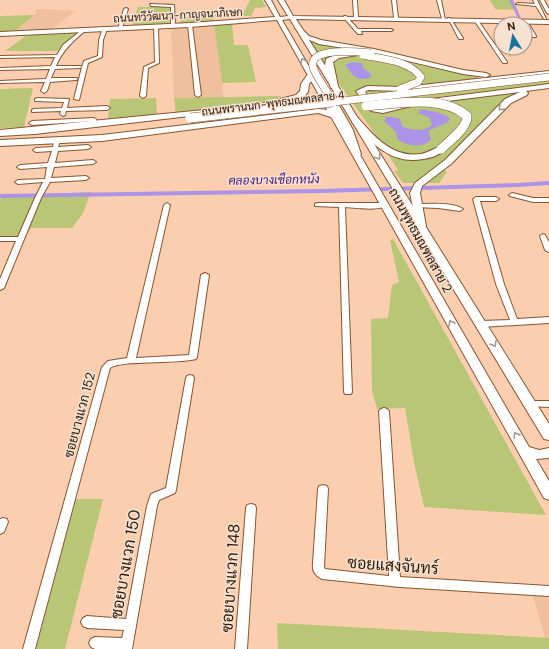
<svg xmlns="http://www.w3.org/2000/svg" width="549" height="649" font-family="'DM Sans',Sarabun,sans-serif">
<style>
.built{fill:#f0bf9d}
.green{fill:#b8c675}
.water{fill:#ac93e7}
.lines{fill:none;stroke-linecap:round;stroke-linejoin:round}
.canal{fill:#ac93e7;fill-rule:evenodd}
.street-casing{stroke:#865631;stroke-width:2}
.secondary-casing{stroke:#865631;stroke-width:2}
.primary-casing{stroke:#865631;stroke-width:2}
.street{fill:#fff;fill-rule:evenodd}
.secondary{fill:#fff;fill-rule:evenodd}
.primary{fill:#fff;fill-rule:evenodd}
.primary-bridge-far1-casing{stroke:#865631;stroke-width:8;stroke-linecap:butt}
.primary-bridge-casing{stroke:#865631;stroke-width:10;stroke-linecap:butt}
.primary-bridge-far1{stroke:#fff;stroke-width:7}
.primary-bridge{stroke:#fff;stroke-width:9}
.oneway{stroke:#a19891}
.labels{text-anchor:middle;stroke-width:3;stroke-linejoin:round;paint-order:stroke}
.far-street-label{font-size:11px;fill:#2e1a0a;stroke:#f7e1d1}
.far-water-label{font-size:12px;font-style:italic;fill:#411678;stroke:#f7e1d1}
.street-label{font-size:13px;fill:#2e1a0a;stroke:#f7e1d1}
.near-street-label{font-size:16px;fill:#2e1a0a;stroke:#f7e1d1}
</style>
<rect width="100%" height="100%" fill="#fbceaf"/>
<path class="built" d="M37,9l38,2 -26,20 -36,1 22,-17z
M214,25l10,73h-50l-3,-71z
M533,596l16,1v41h-4z"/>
<path class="green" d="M250,0h12l4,7 -11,1 -4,8h-39l3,6 -34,2 -1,-6 26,-2 -1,-2h38z
M490,0h22l5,10 -22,-1z
M138,7h32l-1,17 -37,2z
M35,15l-22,17 -13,1v-17z
M232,23l2,22h14l8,37 -34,1 -8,-58z
M78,32l-20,19h-53l22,-16z
M312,41l54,10 8,4 96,21 23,2 -85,10 -37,-1 -11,2 -2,3 12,16 151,-16 -80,75 6,5 -8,11h-36l-9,-12 4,-1 -23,-36 -51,-71 -13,-21z
M549,75v9l-148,17 -26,6 -10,-15 13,-2 16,2z
M33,88l-9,39 -24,1v-39z
M281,96l-7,5 -98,12 -2,-15z
M156,98l1,17 -49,5 2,-21z
M91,192l-8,21 -11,15h-41l-7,11 -24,-1v-38l3,-4z
M393,239l153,276 -122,-8 -10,-45 -9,-54 -28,1 -5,-18 -1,-72 17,-1 4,-33 7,-3 -9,-42z
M75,499h28l-38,150h-29z
M277,623l272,15v11h-271z"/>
<path class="water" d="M351,62l12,1v5l8,6v3c-15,6 -18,-2 -26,-12z
M420,110c6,-1 27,4 30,9l-2,3 -20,9 3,8c-6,10 -28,7 -34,-1l-1,-6 -12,-11 2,-4h6l8,2 2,7c10,5 22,6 30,-1l-2,-7 -12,-5z"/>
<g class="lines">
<path class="canal" d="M509,0h4l9,21 -3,-1z
M549,181v4l-31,2 -196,6 -322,5v-4l322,-5 196,-6z"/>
<defs>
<path id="street" d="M353,0h4l1,17 -2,1 -2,-1z
M392,0h4l2,18 -2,1 -2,-1z
M437,0h4l4,20 -3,-1z
M533,0h4l9,19h-2l-8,-13 -20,-2 2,-1 17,1z
M540,0h4l5,9v5l-2,-1z
M150,4l24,1 1,21 -4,-1v-18l-20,-1z
M126,8l2,1 -6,19 -4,1 6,-20z
M344,16h2l12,13h33l2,1 -2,1h-30l1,3h-4l-14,-16z
M448,18h2l13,20v1h-4z
M475,19h2l30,43v1h-4l-29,-43z
M523,21h4l9,15v1h-4z
M190,24l2,1 9,70 -3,2 -3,-2 -7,-70z
M156,25l2,1 1,37 -11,5 -2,28 -3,2 -3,-2 4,-29 11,-5 -1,-36z
M103,28l4,1 -4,11 -1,17 -14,6 -9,37 -5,-1 8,-32 -2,1 -25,1 -4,9h25l2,1 -2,1 -26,2 -3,9 -3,2 -3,-2 4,-9 -45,1v-2l46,-2 4,-10 -50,1v-2l51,-2 4,-9 -55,1v-2l57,-1 6,-10 20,-16 2,1v1c-13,11 -23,20 -29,35h24l2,1 2,-6 14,-5 1,-16z
M525,37l2,1 1,3h-3z
M37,98l32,1 -2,9 40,-2 3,2 -3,2 -41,1 -1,4 -2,1 -3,-2 1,-3 -29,1v-2l2,-1 28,-1 2,-6 -29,-1v-2z
M94,118l3,2 -1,1 -64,4 -3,-2 3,-2z
M57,139l3,2 -2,6 30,-2 3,2 -3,2 -30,2 -3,12 38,-3 3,2 -3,2 -39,3 -3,11 35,-2 3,2 -3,2 -36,2 -9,16 -37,90 -4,2v-11l16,-38h-16v-4h18l17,-39 8,-16 -25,2 -3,-2 3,-2 27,-1 2,-12 -27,2 -3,-2 3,-2 28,-2 4,-12 -16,1 -3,-2 3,-2 17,-1 1,-6z
M512,193l21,5h16v4h-16l-23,-6 -1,-1z
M476,197h20l3,2 -3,2h-16l24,83 13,35 32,-2v6l-68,4 -4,-3 4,-3 29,-1 -14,-36 -23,-85z
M167,203l3,2 -34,153 53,-3 12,-80 4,-2 4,2 -12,82 -1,2c-19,5 -76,1 -86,9l-75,281h-12l79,-282 6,-6 19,-3 37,-153z
M317,203h68l3,2c-8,6 -32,3 -43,2l7,185 -1,2h-6l-1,-2 -5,-185 -24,-1v-2z
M417,204c12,0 37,-2 46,5l-3,2 -22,-3 -23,-1 -1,-1z
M543,234l2,1 4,7v10l-4,-2 -5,-14z
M190,375l3,1 1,2 -18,112 -1,3 -16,7 -2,6 -25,143h-37l-4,-2 -2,-4 2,-4 4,-2 27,1 2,-8 -37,-2 -4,-2 -2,-4 2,-4 4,-2 39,3 21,-113 4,-12 15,-6 20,-110 1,-2z
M530,401h19v6l-22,-1 -1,-2 1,-2z
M384,408l3,1 2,2 11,166 149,9v10l-149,-9 -78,-8c-7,-3 -10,-9 -9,-16l5,-74 1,-3 4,-1 4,1 1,3 -4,78 1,2 64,7 -10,-165 2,-2z
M251,504l4,1 1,3 -9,141h-12l11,-141 1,-3z
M3,518l4,1 1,3 -4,10 -4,2v-15z"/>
<path id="secondary" d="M265,0h6l9,17 8,-1 -10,-16h6l9,16 256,4v4l-253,-5 253,405v16l-5,-1 -254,-420 -8,1 247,427 10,3 10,-2v10l-13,1 13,22v19l-5,-2 -267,-478 -87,7 -190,9v-4l190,-9 85,-6z"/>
<path id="primary" d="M295,26h4l10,10 12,4 53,9 89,21 23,3 4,2 -4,2 -23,-3 -89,-21 -55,-9 -14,-6 -10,-10z
M356,52l3,2 -1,1 -19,3 -6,4 5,24 -1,2h-6l-6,-22 1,-7 9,-4z
M549,71v4l-145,16 -36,-1 -3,2 12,15 6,2 32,-8 134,-17v4l-23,3 2,2 -1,2 -16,8 -60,61 -29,22 -2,7 6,33 -5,3 -4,-1 -7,-35 5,-10 30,-23 60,-61 15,-7 -105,13 -32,8 -12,-2 -15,-20 11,-5 37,1z
M308,74h3l4,2 -6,8 -1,8 -6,7 -18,5 -20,3v-4l32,-8 4,-4 1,-7z
M326,93h6l21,37 8,24 -1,2h-6l-1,-2 -8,-24 -8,-13 -3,1 -16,-5 -216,28 -102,5v-6l102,-5 216,-26 11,1 7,4 -11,-19z
M204,110h3v4l-172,20 -35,2v-6z
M352,118h6c17,19 34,40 63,36 7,-1 13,-6 20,-8l4,3c-5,6 -14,9 -22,10 -31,6 -52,-16 -71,-37z"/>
</defs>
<use href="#street" class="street-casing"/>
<use href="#secondary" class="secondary-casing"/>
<use href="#primary" class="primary-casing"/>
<use href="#street" class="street"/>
<use href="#secondary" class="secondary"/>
<use href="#primary" class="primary"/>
<defs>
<path id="primary-bridge-far1" d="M363,55c19,4 46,5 58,22l-3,5 -18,7
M329,95c-4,-7 -14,-20 -16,-28 -5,-21 47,-15 58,-14
M325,103l224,-26"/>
<path id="primary-bridge" d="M366,106c32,-2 75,-12 101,10 0,13 -17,24 -26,33
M190,118l143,-16"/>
</defs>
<use href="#primary-bridge-far1" class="primary-bridge-far1-casing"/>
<use href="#primary-bridge" class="primary-bridge-casing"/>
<use href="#primary-bridge-far1" class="primary-bridge-far1"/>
<use href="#primary-bridge" class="primary-bridge"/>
</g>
<defs><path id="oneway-chevron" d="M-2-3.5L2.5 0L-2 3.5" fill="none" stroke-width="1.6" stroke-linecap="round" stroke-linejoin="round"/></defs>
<g class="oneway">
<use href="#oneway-chevron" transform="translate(303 61) rotate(-119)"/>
<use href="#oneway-chevron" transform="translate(501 108) rotate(135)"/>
<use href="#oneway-chevron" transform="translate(378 157) rotate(58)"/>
<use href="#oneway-chevron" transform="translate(451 323) rotate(-119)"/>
<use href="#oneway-chevron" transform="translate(494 344) rotate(59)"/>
<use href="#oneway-chevron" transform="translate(516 435) rotate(-120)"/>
</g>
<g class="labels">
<g class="far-street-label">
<text transform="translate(178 15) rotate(-3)" y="4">ถนนทวีวัฒนา-กาญจนาภิเษก</text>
<text transform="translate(273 103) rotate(-7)" y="4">ถนนพรานนก-พุทธมณฑลสาย 4</text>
</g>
<g class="far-water-label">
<text transform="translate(274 180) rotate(-1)" y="4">คลองบางเชือกหนัง</text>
</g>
<g class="street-label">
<text transform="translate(421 240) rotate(61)" y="5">ถนนพุทธมณฑลสาย 2</text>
<text transform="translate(79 415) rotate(-75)" y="5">ซอยบางแวก 152</text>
</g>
<g class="near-street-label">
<text transform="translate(125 564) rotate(-80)" y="6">ซอยบางแวก 150</text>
<text transform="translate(393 565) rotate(4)" y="6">ซอยแสงจันทร์</text>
<text transform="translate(230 578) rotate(-86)" y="6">ซอยบางแวก 148</text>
</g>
</g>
<g transform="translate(513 36) rotate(350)"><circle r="19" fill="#f7e1d1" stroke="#a79181"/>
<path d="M0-3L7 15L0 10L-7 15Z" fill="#1874a2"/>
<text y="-6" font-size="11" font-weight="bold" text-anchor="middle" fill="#2e1a0a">N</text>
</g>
</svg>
